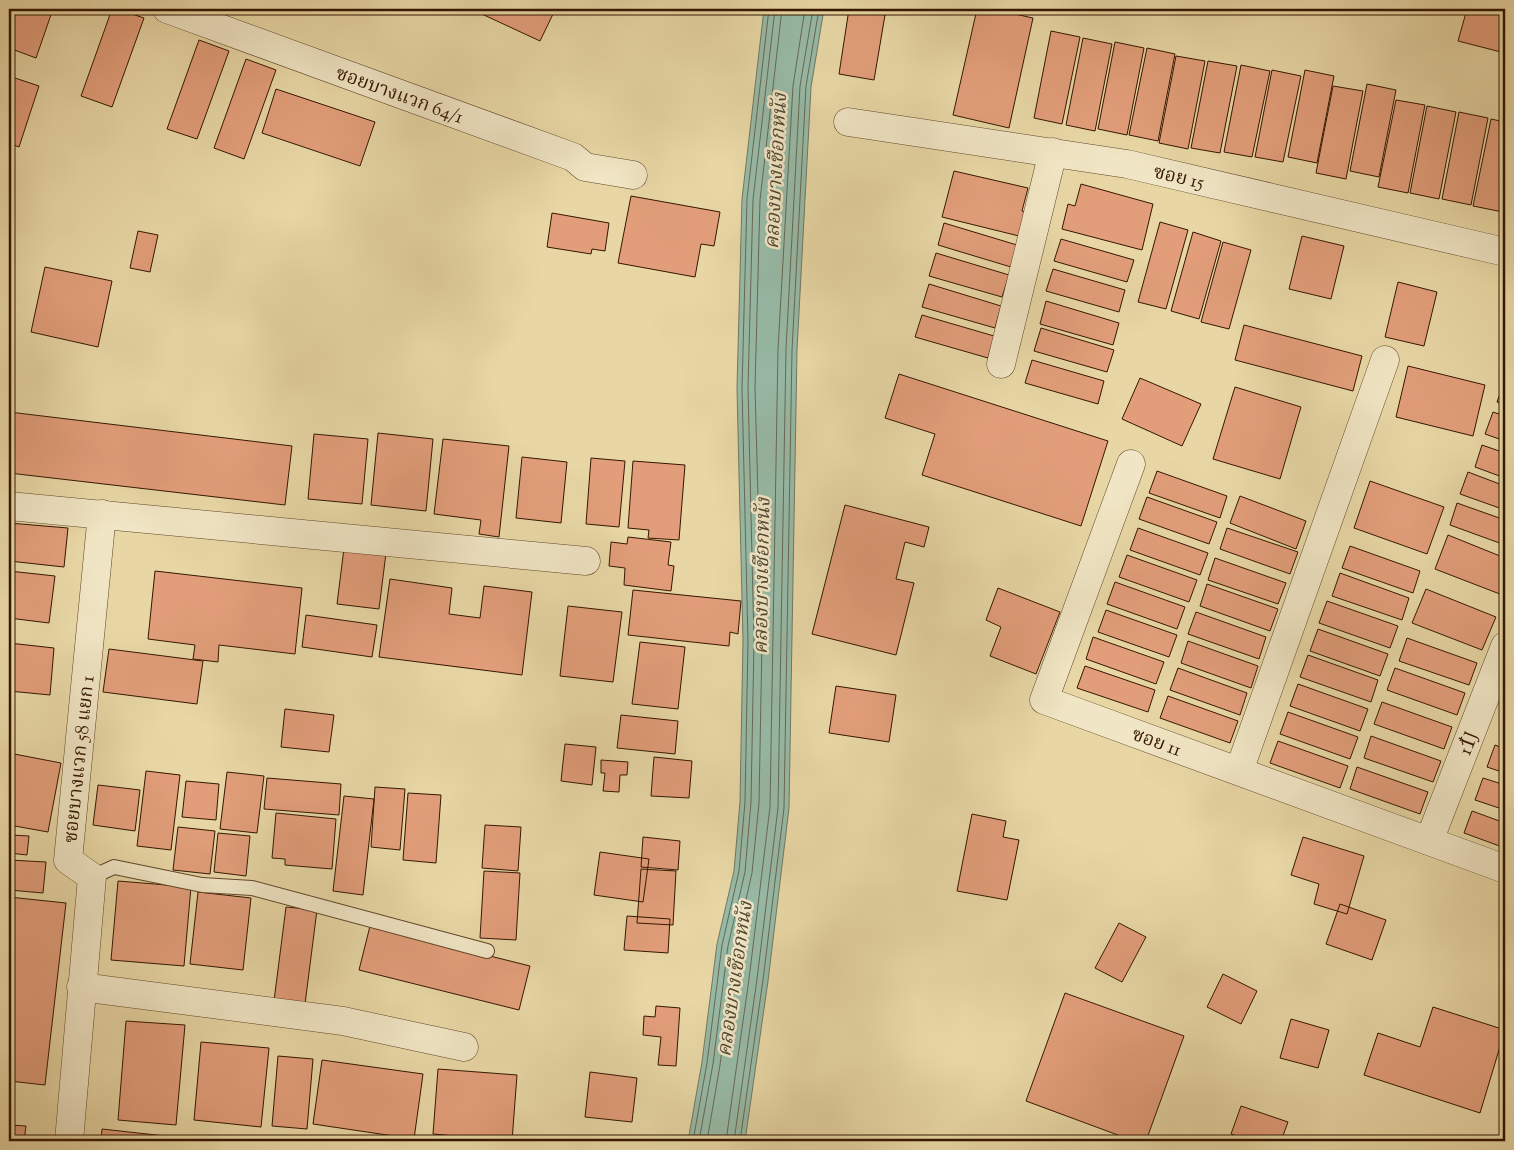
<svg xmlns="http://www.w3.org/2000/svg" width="1514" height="1150" font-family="'Sorts Mill Goudy','Noto Serif Thai',serif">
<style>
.water{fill:#97baa7;stroke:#6f7864}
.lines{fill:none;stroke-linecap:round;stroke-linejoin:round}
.shore{stroke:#666854;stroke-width:1}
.building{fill:#e29e7a;stroke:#341600}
.lane-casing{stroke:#614629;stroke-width:16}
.street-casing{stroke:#614629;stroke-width:29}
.lane{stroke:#f0e5c4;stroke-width:14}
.street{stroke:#f0e5c4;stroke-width:28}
.labels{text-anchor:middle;stroke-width:5;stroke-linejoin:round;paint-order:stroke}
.street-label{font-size:19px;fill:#341600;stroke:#f0e5c4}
.water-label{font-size:20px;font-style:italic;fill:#524732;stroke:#f0e5c4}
</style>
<rect width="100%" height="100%" fill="#e8d7a5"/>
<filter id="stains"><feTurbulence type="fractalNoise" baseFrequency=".004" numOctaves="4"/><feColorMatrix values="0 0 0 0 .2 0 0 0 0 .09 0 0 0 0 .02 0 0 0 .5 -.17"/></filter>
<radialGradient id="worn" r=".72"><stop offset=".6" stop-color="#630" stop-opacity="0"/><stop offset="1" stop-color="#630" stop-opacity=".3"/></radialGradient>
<path class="water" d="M764,9h60l-13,78 -14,263 -8,458 -21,173 -23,160h-57l14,-79 15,-118 17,-73 6,-69 3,-161 -6,-253 5,-189z"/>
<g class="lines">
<path class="shore" d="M693,1141l14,-78 15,-118 17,-74 6,-69 3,-161 -6,-253 5,-189 22,-190
M699,1141l14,-77 15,-118 17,-74 6,-70 3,-161 -6,-253 5,-188 22,-191
M707,1141l13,-76 15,-117 17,-75 7,-70 3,-162 -7,-253 5,-188 22,-191
M726,1141l23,-162 21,-172 8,-458 15,-263 12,-77
M734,1141l23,-162 21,-171 8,-459 14,-263 13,-77
M740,1141l23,-161 21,-172 8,-458 14,-264 13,-77"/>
</g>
<path class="building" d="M9,9h44l-17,49 -27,-10z
M112,9h5l27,9 -32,89 -31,-11z
M471,9h76l7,3 -14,29z
M849,9l36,6 -11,65 -35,-6z
M977,9h15l41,9 -24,110 -56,-13z
M1467,9h38v29l-4,14 -43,-11z
M1051,31l29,6 -18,87 -28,-6z
M1083,38l29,6 -17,87 -29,-6z
M199,40l30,11 -32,88 -30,-10z
M1115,42l29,6 -17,87 -29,-6z
M1147,48l28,6 -17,87 -29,-6z
M1176,56l29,5 -17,88 -29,-6z
M246,59l30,11 -32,89 -30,-11z
M1208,61l29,5 -17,87 -29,-5z
M1241,65l29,6 -18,86 -28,-5z
M1272,70l29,6 -18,86 -28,-5z
M1305,70l29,6 -17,87 -29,-6z
M9,76l30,10 -20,61 -10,-4z
M1367,84l29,6 -17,87 -29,-6z
M1333,86l30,5 -17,88 -30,-6z
M276,89l99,33 -15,44 -98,-33z
M1396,100l29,5 -17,88 -30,-6z
M1427,106l29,6 -17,87 -29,-6z
M1459,112l29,6 -17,87 -29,-6z
M1491,119l14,3v76l-2,14 -30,-6z
M954,171l74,17 -6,23 7,2 -6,24 -81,-20z
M1081,184l72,20 -11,46 -80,-21 6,-25 7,2z
M631,196l89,16 -6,34 -13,-2 -6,33 -77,-14z
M552,213l57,10 -4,28 -13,-2 -1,5 -44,-7z
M1160,222l28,8 -22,79 -28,-7z
M944,223l73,22 -6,22 -73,-22z
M138,231l20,4 -8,37 -20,-4z
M1193,232l28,9 -22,78 -28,-8z
M1302,236l42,10 -13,53 -42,-10z
M1061,239l73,21 -7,22 -73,-21z
M1223,242l28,8 -22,79 -28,-7z
M936,253l73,22 -7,22 -73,-21z
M45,267l67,14 -14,66 -67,-15z
M1053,269l72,21 -6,22 -73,-21z
M1398,282l39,10 -13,54 -39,-9z
M929,284l72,22 -6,22 -73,-21z
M1046,301l73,22 -6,22 -73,-21z
M922,315l72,21 -6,22 -73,-21z
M1244,325l118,31 -9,35 -118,-31z
M1041,328l73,22 -7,22 -73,-21z
M1032,360l72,21 -6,23 -73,-21z
M1408,366l77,19 -12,51 -77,-19z
M899,374l209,67 -27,85 -159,-51 13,-41 -50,-16z
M1140,378l61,26 -19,42 -60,-27z
M1505,380v25l-8,-3z
M1235,387l66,20 -21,72 -67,-20z
M9,412l283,34 -7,59 -276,-32z
M1493,412l12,4v25l-20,-7z
M378,433l55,6 -7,72 -55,-6z
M314,434l54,5 -6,65 -54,-5z
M443,439l66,7 -10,91 -20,-3 2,-14 -47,-6z
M1482,445l23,8v25l-30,-11z
M522,457l45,5 -6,61 -45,-5z
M591,458l34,3 -6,66 -33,-3z
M633,461l52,4 -6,75 -31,-2 1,-8 -21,-2z
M1157,471l70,25 -7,22 -71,-25z
M1468,472l37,14v24l-45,-16z
M1370,481l74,26 -17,47 -73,-26z
M1240,496l66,25 -10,28 -66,-26z
M1147,497l70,25 -8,22 -70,-25z
M1457,503l48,17v25l-55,-20z
M845,505l84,22 -5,20 -19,-5 -9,37 18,4 -18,72 -84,-21z
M9,523l59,5 -4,39 -55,-6z
M1138,528l70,25 -8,22 -70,-25z
M1227,528l71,24 -8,22 -70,-25z
M1448,535l57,23v38l-70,-27z
M628,537l43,5 -3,23 6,1 -3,25 -47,-6 1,-17 -16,-2 2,-24 16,2z
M1350,546l70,25 -7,22 -71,-25z
M344,548l42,5 -7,56 -42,-5z
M1127,555l70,25 -8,22 -70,-25z
M1215,558l71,25 -8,21 -70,-24z
M9,571l46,5 -6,47 -40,-5z
M155,571l147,17 -7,66 -76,-9 -1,17 -25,-3 2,-14 -47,-6z
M1340,573l69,25 -7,22 -70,-24z
M390,579l62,9 -3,26 31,4 4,-32 48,6 -10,83 -143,-18z
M1115,582l70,25 -8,22 -70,-25z
M1207,584l71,25 -8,22 -70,-25z
M998,588l62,24 -24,62 -46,-18 11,-29 -15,-7z
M1426,589l70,28 -14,33 -70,-27z
M633,590l108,11 -3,33 -8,-2 -1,14 -101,-11z
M1327,601l71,25 -8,22 -71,-25z
M568,606l54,6 -9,70 -53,-6z
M1106,610l71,25 -8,22 -71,-25z
M1196,612l70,25 -7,22 -71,-25z
M306,615l71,10 -5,32 -70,-10z
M1318,629l70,25 -8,22 -70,-25z
M1093,637l71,25 -8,22 -70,-25z
M1407,638l70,25 -8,22 -70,-24z
M1188,641l70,25 -7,22 -70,-25z
M640,642l45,5 -7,62 -46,-5z
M9,643l45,5 -4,47 -41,-4z
M109,649l94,12 -6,43 -94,-12z
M1308,655l70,25 -7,22 -71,-25z
M1085,666l70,24 -7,22 -71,-24z
M1178,668l69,25 -7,22 -70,-25z
M1395,668l70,25 -8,22 -70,-25z
M1298,684l70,25 -8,22 -70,-25z
M836,686l60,9 -7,47 -60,-9z
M1168,696l70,25 -8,22 -70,-25z
M1382,702l70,25 -8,22 -70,-25z
M285,709l49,6 -5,37 -48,-5z
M1288,712l70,25 -8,22 -70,-25z
M621,715l57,6 -3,33 -58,-6z
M1505,723v13l-4,-2z
M1371,736l70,25 -8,21 -69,-24z
M1278,741l70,25 -8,22 -70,-25z
M565,744l31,3 -4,38 -31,-4z
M1495,745l10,4v24l-18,-6z
M9,753l52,10 -13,69 -39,-7z
M654,757l38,4 -3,37 -38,-2z
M601,760l27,2 -1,13h-7l-1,17 -16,-1 2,-18h-4z
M1357,767l71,25 -8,22 -70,-25z
M146,771l34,4 -9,75 -34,-4z
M227,772l37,4 -7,57 -37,-4z
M267,778l74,6 -2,31 -75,-6z
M1483,778l22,7v25l-30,-10z
M186,781l33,3 -3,36 -34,-3z
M98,785l42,5 -5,41 -42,-6z
M375,787l30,2 -5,61 -29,-3z
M408,793l33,2 -5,68 -33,-3z
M344,796l30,3 -11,96 -30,-4z
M1472,811l33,12v25l-41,-15z
M276,813l60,6 -4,50 -47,-4v-6l-13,-1z
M972,814l34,7 -3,16 16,3 -12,60 -50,-9z
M485,825l36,2 -3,44 -36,-3z
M178,827l37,4 -5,43 -37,-4z
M218,833l32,3 -4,40 -32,-4z
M11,835l18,1 -2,19 -18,-2z
M643,837l37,4 -2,29 -37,-3z
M1303,837l61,19 -17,58 -33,-10 5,-20 -28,-9z
M600,852l49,7 -6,43 -49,-7z
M9,860l37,2 -3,31 -34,-3z
M641,869l35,2 -3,54 -36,-2z
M484,871l36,2 -4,67 -36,-2z
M118,881l73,6 -7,79 -73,-6z
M198,892l53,6 -8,72 -53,-6z
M9,897l57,6 -21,182 -36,-4z
M1340,904l46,16 -14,40 -46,-16z
M286,907l31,3 -12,94 -31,-3z
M627,916l43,3 -2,34 -44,-3z
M1119,923l27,14 -24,45 -27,-14z
M370,926l160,40 -11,44 -160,-40z
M1223,974l34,17 -16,33 -34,-17z
M1065,993l119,43 -38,105h-12l-108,-40z
M656,1006l24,2 -4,58 -18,-1 3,-28 -18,-2 1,-19 11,1z
M1433,1007l72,23 -25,83 -116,-38 14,-42 42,14z
M1291,1019l38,11 -11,38 -38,-10z
M126,1021l59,4 -9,100 -58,-5z
M201,1042l68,6 -8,79 -67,-7z
M278,1056l35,3 -6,70 -35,-3z
M322,1060l101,14 -9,65 -101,-15z
M438,1069l79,6 -5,66 -79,-7z
M590,1072l47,6 -5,44 -47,-5z
M1241,1106l47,16 -7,19h-30l-20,-7z
M9,1125l17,1 -2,15h-15z
M102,1129l108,12h-109z
M242,1138l30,3h-30z"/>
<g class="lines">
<defs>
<path id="lane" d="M92,877l22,-10 88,18 50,3 235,63"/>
<g id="street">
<path d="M167,9l406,148 12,10 48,8"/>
<path d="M848,122l279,42 378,88"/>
<path d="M1001,364l52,-212"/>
<path d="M1131,464l-87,236 461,169"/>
<path d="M9,506l577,55"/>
<path d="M1239,771l146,-411"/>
<path id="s1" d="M1429,841l76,-195"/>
<path d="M81,987l262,34 121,26"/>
<path d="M69,1141l23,-264 -24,-17 34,-346"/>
</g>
</defs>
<use href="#lane" class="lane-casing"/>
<use href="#street" class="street-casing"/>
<use href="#lane" class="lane"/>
<use href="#street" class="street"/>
</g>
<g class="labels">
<g class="street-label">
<text transform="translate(400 94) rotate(20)" y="7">ซอยบางแวก 64/1</text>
<text transform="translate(1179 176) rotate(13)" y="7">ซอย 15</text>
<text transform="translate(1157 741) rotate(20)" y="7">ซอย 11</text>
<text dy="7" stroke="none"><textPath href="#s1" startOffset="105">11๋J</textPath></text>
<text transform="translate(78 759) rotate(-84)" y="7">ซอยบางแวก 58 แยก 1</text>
</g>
<g class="water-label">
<text transform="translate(775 171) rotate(-87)" y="7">คลองบางเชือกหนัง</text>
<text transform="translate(761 576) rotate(-89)" y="7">คลองบางเชือกหนัง</text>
<text transform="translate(734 979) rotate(-82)" y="7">คลองบางเชือกหนัง</text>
</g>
</g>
<rect width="1514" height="1150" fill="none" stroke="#e8d7a5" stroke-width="30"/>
<rect x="10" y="10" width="1494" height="1130" fill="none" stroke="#341600" stroke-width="2.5"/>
<rect x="15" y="15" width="1484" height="1120" fill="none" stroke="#341600"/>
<rect width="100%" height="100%" filter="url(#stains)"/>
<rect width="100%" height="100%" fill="url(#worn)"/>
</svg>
